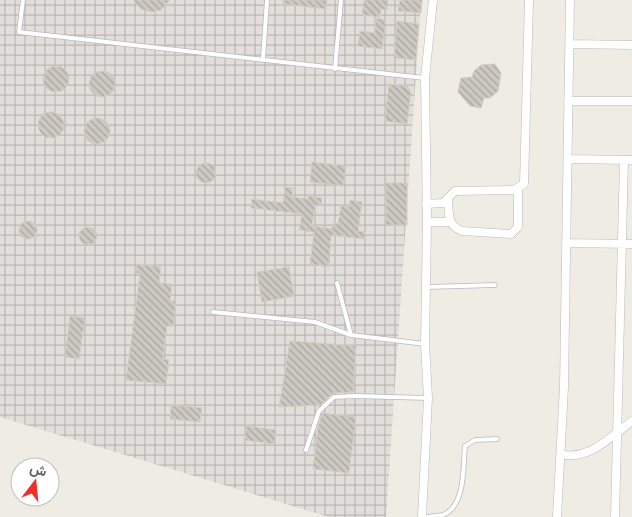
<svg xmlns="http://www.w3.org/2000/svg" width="632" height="517" font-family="'IBM Plex Sans',Vazirmatn,sans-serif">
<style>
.industrial{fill:url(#industrial-grid)}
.building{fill:url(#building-back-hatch);stroke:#d4cdc1}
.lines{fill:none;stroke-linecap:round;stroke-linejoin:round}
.lane-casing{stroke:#b6babe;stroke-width:5.5}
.street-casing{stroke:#b6babe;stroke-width:9}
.lane{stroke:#fff;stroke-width:4}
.street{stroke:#fff;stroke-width:8}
</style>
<defs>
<pattern id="industrial-grid" width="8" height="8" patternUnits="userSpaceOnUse" patternTransform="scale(1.25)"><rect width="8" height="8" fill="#e2dfdb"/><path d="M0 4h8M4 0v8" fill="none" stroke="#bab8b5"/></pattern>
<pattern id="building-back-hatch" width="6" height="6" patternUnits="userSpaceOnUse" patternTransform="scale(1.25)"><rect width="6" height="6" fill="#ccc8c2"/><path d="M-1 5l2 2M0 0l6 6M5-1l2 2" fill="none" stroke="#a9a6a1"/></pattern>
</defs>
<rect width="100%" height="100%" fill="#efece3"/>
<path class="industrial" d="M0,0h421l-35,517h-57l-329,-100z"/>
<path class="building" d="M133,0h37l-9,10 -10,2 -10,-3z
M283,0h44l-1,9 -43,-5z
M364,0h24l-1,10 -6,-1 -1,8 -18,-2z
M400,0h22l-1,13 -23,-2z
M376,18l10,2 -4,29 -24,-3 2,-15 15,2z
M397,21l22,3 -3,36 -22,-2z
M495,64l6,9 -3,18 -8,7h-6l-3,10 -11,-2 -12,-14 3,-14 11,-1 2,-6 7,-6z
M43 79a13 13 0 1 1 26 0a13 13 0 1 1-26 0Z
M89 84a13 13 0 1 1 26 0a13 13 0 1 1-26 0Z
M389,84l18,2 4,6 -4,32 -22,-3z
M38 125a13 13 0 1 1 26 0a13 13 0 1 1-26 0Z
M84 131a13 13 0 1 1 26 0a13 13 0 1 1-26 0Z
M312,162l34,4 -3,20 -33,-4z
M196 173a10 10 0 1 1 20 0a10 10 0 1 1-20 0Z
M386,183h21v42h-21z
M285,187l8,1 -1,9 16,2v-3l14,2 -1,8 -6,-1 -3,21 20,3 1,-6 5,1 3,-18 8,1 1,-7 12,2 -4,29 7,1 -1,7 -33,-4 -2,32 -19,-3 4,-32 -15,-2 3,-16 -51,-6 1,-9 31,4z
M19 230a9 9 0 1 1 18 0a9 9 0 1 1-18 0Z
M79 236a9 9 0 1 1 18 0a9 9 0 1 1-18 0Z
M137,264l24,3 -2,16 13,1 -2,17h6l-3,25h-6l-4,33 6,1 -3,24 -40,-4 14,-106 -4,-1z
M289,267l5,29 -32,6 -5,-30z
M70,316l15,2 -6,41 -14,-2z
M290,341l66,5 -3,46 -20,1 -13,12 -41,2z
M171,405l31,3 -2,14 -30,-3z
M322,413l34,4 -7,56 -36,-4 5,-42z
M246,426l30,4 -1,14 -31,-4z"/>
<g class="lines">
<defs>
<path id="lane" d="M23,0l-4,32 405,46
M263,59l4,-59
M335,69l6,-69
M337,283l14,52
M427,287l68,-2
M213,312l102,10 36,13 74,9
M306,450l13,-39 15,-14 21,-1 73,2
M427,517c5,-1 11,-1 16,-2 23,-9 20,-50 22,-69l10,-6 22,-1"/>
<path id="street" d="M570,44l62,1
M568,101h64
M568,159l64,1
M448,200c1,14 -1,25 14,31l49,3 7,-7v-38
M426,204l17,-1 12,-12 59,-1 10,-6 5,-184
M427,222h22
M566,243l66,1
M561,454c26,8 51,-18 71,-33
M422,517l6,-119 -3,-54 2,-122 -2,-144 8,-78
M557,517l7,-130 6,-387
M615,517l9,-357"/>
</defs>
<use href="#lane" class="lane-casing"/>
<use href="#street" class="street-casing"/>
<use href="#lane" class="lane"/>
<use href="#street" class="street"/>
</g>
<g transform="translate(35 482) rotate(16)"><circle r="24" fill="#ffffff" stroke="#bdbfc1"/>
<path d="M0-4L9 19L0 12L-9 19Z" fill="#ee302a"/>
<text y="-8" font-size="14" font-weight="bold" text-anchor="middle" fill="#5b6065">ش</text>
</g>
</svg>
